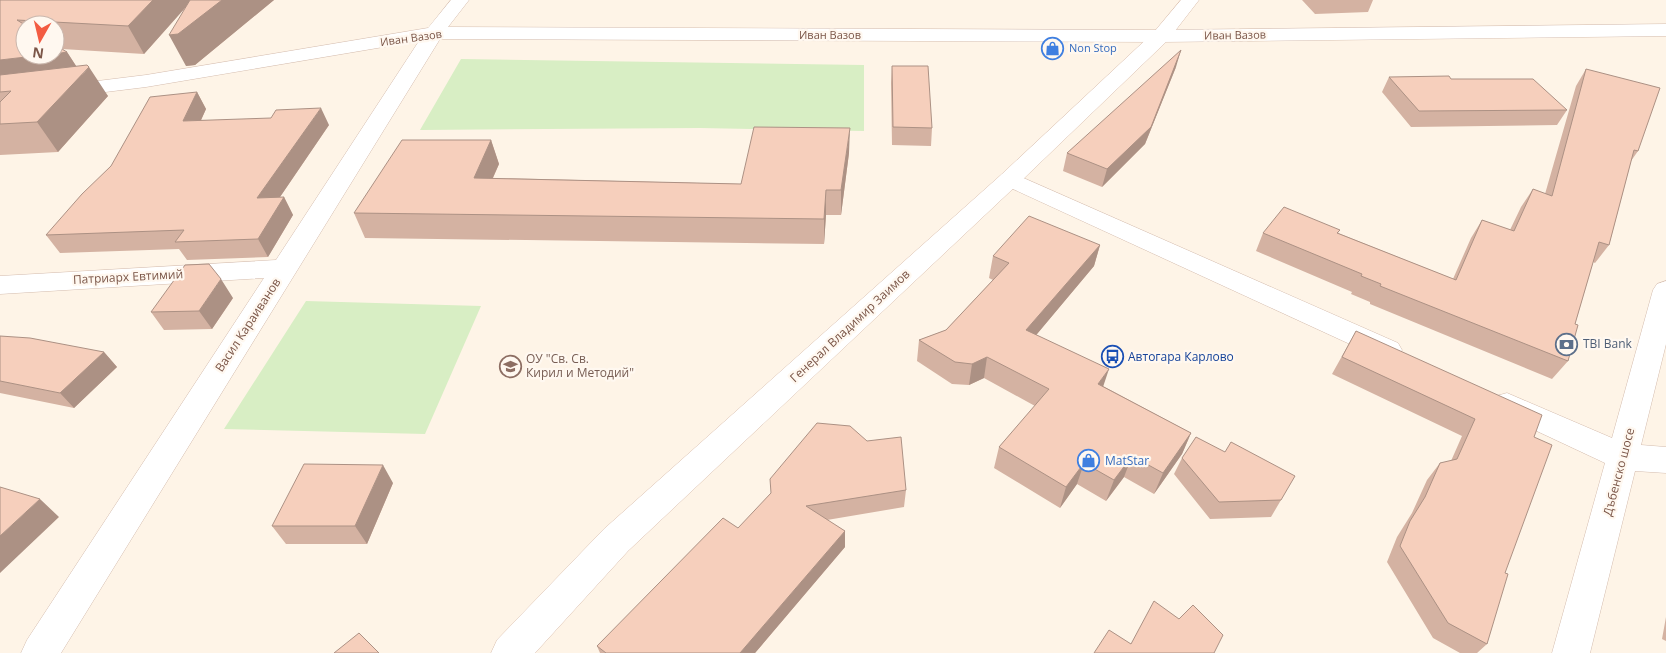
<svg xmlns="http://www.w3.org/2000/svg" width="1666" height="653" font-family="'Open Sans',sans-serif">
<style>
.green{fill:#d8eec4}
.lines{fill:none;stroke-linecap:round;stroke-linejoin:round}
.street-casing{stroke:#d4bcae;stroke-width:1}
.secondary-casing{stroke:#d8bcab;stroke-width:1}
.street{fill:#fff;fill-rule:evenodd}
.secondary{fill:#fff;fill-rule:evenodd}
.wall{fill:#d4b2a2;fill-rule:evenodd}
.shaded-wall{fill:#ac9184}
.building{fill:#f6cfbc;stroke:#ac9184}
.labels{text-anchor:middle;stroke-width:4.5;stroke-linejoin:round;paint-order:stroke}
.far-street-label{font-size:11px;fill:#7b5648;stroke:#fff8f0}
.far-shop-label{font-size:11px;fill:#366cbe;stroke:#fff8f0;text-anchor:start}
.street-label{font-size:12px;fill:#7b5648;stroke:#fff8f0}
.service-label{font-size:12px;fill:#4e5e75;stroke:#fff8f0;text-anchor:start}
.transit-label{font-size:12px;fill:#164399;stroke:#fff8f0;text-anchor:start}
.education-label{font-size:12px;fill:#785e54;stroke:#fff8f0;text-anchor:start}
.shop-label{font-size:12px;fill:#366cbe;stroke:#fff8f0;text-anchor:start}
</style>
<rect width="100%" height="100%" fill="#fef4e7"/>
<path class="green" d="M461,59l403,6v66l-164,-3 -280,2z
M306,301l175,5 -56,128 -201,-5z"/>
<g class="lines">
<defs>
<path id="street" d="M451,0h18l-21,27 713,3 505,-6v12l-505,6 -721,-3 -379,614h-40l6,-13 237,-362 -264,16v-18l276,-16 143,-219 -273,46 -146,18v-12l146,-18 282,-47z
M1010,172l388,171 4,7 -4,7 -10,3 -10,-3 -376,-173 -4,-5 4,-5z
M1666,281v63l-25,101 25,2v26l-31,-2 -45,182h-38l53,-190 -109,-51 -4,-8 4,-8 11,-3 105,45 41,-148 4,-6z"/>
<path id="secondary" d="M1181,0h18l-31,40 -150,144 -390,367 -93,102h-44l6,-13 107,-111 398,-355 152,-142z"/>
</defs>
<use href="#street" class="street-casing"/>
<use href="#secondary" class="secondary-casing"/>
<use href="#street" class="street"/>
<use href="#secondary" class="secondary"/>
</g>
<path class="wall" d="M0,0h274l-79,65 -9,1v-59l-42,47 -82,-5 5,3 9,14 32,30 -50,56 -58,3zM25,25h30v30z
M1302,0h71l-5,12 -53,2z
M892,66l40,62 -1,18 -39,-1 -1,-62z
M1176,67l-31,77 -43,43 -39,-16 4,-18z
M1586,69l52,82 -7,10 -22,84 -14,18 -2,-1 -18,62 -7,37 -16,18 -182,-75v-2l-19,-8 1,-2 -96,-41 7,-18 77,-3 -2,3 115,46 18,-41 11,-18 28,10 11,-23 12,-18 12,5 31,-108z
M1389,77l62,2 116,31 -10,15 -146,2 -29,-35z
M197,92l9,17 -5,11 128,5 -49,72h4l9,18 -25,42 -81,3 -8,-11 -119,4 -14,-18z
M491,140l8,24 -6,14 248,6 108,-31 -8,62h-15l-2,29 -459,-6 -11,-25z
M1100,245l-6,21 -58,69 67,51 88,47 -9,21 -28,40 -30,-17 -18,24 -29,-17 -17,24 -66,-40 5,-21 36,-41 -51,-28 -15,7 -17,-1 -35,-23 2,-21 27,-10 47,-50 -4,-2 4,-22z
M233,298l-21,31 -48,1 -13,-18z
M1356,331l178,106 -29,136 -18,71 -10,9h-17l-27,-15 -46,-76 10,-25 15,-24 15,-33 13,-17 11,-2 11,-25 -130,-62z
M0,336l104,16 13,15 -43,41 -74,-15z
M850,426l56,64 -2,17 -77,13 18,11v16l-90,106h-155l-3,-7 141,-118z
M1182,458l99,42 -10,17 -61,2 -36,-45z
M393,483l-26,61h-81l-14,-18z
M1666,617v24l-4,-2z"/>
<path class="shaded-wall" d="M153,0h39l-48,54 -16,-28z
M222,0h52l-79,65 -9,1 -17,-31z
M1181,50l-5,17 -31,77 -43,43 5,-18z
M67,52l15,23 7,-8 19,29 -50,56 -21,-30 38,-40 -75,9v-31l43,-5h12v-1z
M197,92l9,17 -13,29 -10,-17z
M321,108l8,17 -62,91 -10,-18z
M850,128l-1,25 -8,62v-25z
M491,140l8,24 -17,38 -8,-24z
M826,190v25l-2,29v-25z
M284,197l9,18 -25,42 -10,-18z
M1100,245l-6,21 -72,86 4,-22z
M221,279l12,19 -21,31 -13,-18z
M104,352l13,15 -43,41 -14,-15z
M987,357l-3,21 -15,7 3,-21z
M1109,369l-7,21 -4,-6z
M1191,433l-9,21 -28,40 9,-21z
M1132,456l-8,21 -18,24 8,-21z
M1084,463l-7,21 -17,24 6,-21z
M383,465l10,18 -26,61 -12,-18z
M40,499l19,18 -59,56v-37z
M845,531v16l-90,106h-15z"/>
<path class="building" d="M0,0h153l-25,26 -111,-6 8,5v30h18l-43,5z
M190,0h32l-44,34 -9,1z
M55,45l12,7 -12,2z
M1181,50l-30,77 -44,42 -40,-16z
M87,65l2,2 -52,55 -37,2v-22l11,-11 -11,1v-17z
M892,66h36l4,62 -39,-1z
M1586,69l74,19 -22,63 -4,-1 -25,95 -10,-3 -24,82 3,1 -10,36 -188,-75 1,-2 -20,-8 1,-2 -99,-41 21,-26 56,23 -3,3 119,47 26,-60 32,11 19,-42 19,7z
M1449,76l2,3h82l34,31 -148,1 -30,-34z
M197,92l-14,29 88,-3 5,-8 45,-2 -64,90 27,-1 -26,42 -83,3 9,-12 -138,5 36,-41 29,-28 39,-69z
M754,127l96,1 -9,62h-15l-2,29 -470,-6 48,-73h89l-17,38 267,6z
M1029,216l71,29 -74,85 83,39 -11,15 93,49 -28,40 -31,-17 -18,24 -30,-17 -18,24 -67,-40 50,-58 -62,-32 -15,7 -17,-2 -36,-22 27,-10 63,-67 -16,-7z
M209,264l12,15 -22,32 -48,1 34,-47z
M1356,331l186,84 -8,22 18,8 -47,128 3,1 -21,70 -39,-21 -48,-77 10,-25 15,-24 15,-34 17,-4 18,-40 -133,-62z
M0,336l30,2 74,14 -44,41 -60,-12z
M817,423l33,3 17,15 34,-4 5,53 -100,16 39,25 -105,122h-134l-9,-7 126,-128 15,10 33,-35 -1,-14z
M1196,437l29,15 6,-10 64,34 -14,24 -62,2 -37,-44z
M304,464l79,1 -28,61h-83z
M0,487l40,12 -40,37z
M1154,601l25,18 14,-14 30,30 -9,18h-120l15,-23 22,14z
M359,633l20,20h-45z"/>
<defs>
<symbol id="shop-ring" viewBox="-11 -11 22 22"><circle r="9.5" fill="#fff8f0" stroke="#3f7fe0" stroke-width="1.5"/><path d="M-5-2.5h2.3a2.7 3.5 0 0 1 5.4 0H5L5.5 6h-11ZM-1.5-2.5h3a1.5 2.3 0 0 0-3 0Z" fill="#3f7fe0"/></symbol>
<symbol id="bank-ring" viewBox="-11 -11 22 22"><circle r="9.5" fill="#fff8f0" stroke="#5c6f8a" stroke-width="1.5"/><path d="M-6-4H6V4H-6ZM0-2.3a2.3 2.3 0 1 0 0 4.6a2.3 2.3 0 1 0 0-4.6Z" fill="#5c6f8a"/></symbol>
<symbol id="bus-ring" viewBox="-11 -11 22 22"><circle r="9.5" fill="#fff8f0" stroke="#1a4fb4" stroke-width="1.5"/><path d="M-5-6H5V4H4V6H2V4H-2V6H-4V4H-5ZM-3.5-4V0h7V-4ZM-3.5 1.2v1.5H-2V1.2ZM2 1.2v1.5H3.5V1.2Z" fill="#1a4fb4"/></symbol>
<symbol id="school-ring" viewBox="-11 -11 22 22"><circle r="9.5" fill="#fff8f0" stroke="#8d6e63" stroke-width="1.5"/><path d="M0-5L7-2L0 1L-7-2ZM-4 1L0 2.5L4 1V4Q0 6-4 4Z" fill="#8d6e63"/></symbol>
</defs>
<g fill-rule="evenodd">
<use href="#shop-ring" x="1040" y="36" width="25" height="25"/>
<use href="#bank-ring" x="1554" y="332" width="25" height="25"/>
<use href="#bus-ring" x="1100" y="344" width="25" height="25"/>
<use href="#school-ring" x="498" y="354" width="25" height="25"/>
<use href="#shop-ring" x="1076" y="448" width="25" height="25"/>
</g>
<g class="labels">
<g class="far-street-label">
<text x="830" y="39">Иван Вазов</text>
<text transform="translate(1235 35) rotate(-1)" y="4">Иван Вазов</text>
<text transform="translate(411 38) rotate(-8)" y="4">Иван Вазов</text>
</g>
<g class="far-shop-label">
<text x="1069" y="52">Non Stop</text>
</g>
<g class="street-label">
<text transform="translate(128 277) rotate(-3)" y="4">Патриарх Евтимий</text>
<text transform="translate(248 325) rotate(-57)" y="4">Васил Караиванов</text>
<text transform="translate(850 326) rotate(-43)" y="4">Генерал Владимир Заимов</text>
<text transform="translate(1619 472) rotate(-75)" y="4">Дъбенско шосе</text>
</g>
<g class="service-label">
<text x="1583" y="348">TBI Bank</text>
</g>
<g class="transit-label">
<text x="1128" y="361">Автогара Карлово</text>
</g>
<g class="education-label">
<text x="526" y="363">ОУ "Св. Св.<tspan x="526" dy="14">Кирил и Методий"</tspan></text>
</g>
<g class="shop-label">
<text x="1105" y="465">MatStar</text>
</g>
</g>
<g transform="translate(40 40) rotate(188)"><circle r="24" fill="#fff8f0" stroke="#cab7ad"/>
<path d="M0-4L9 19L0 12L-9 19Z" fill="#f35c42"/>
<text y="-8" font-size="14" font-weight="bold" text-anchor="middle" fill="#7b5648">N</text>
</g>
</svg>
